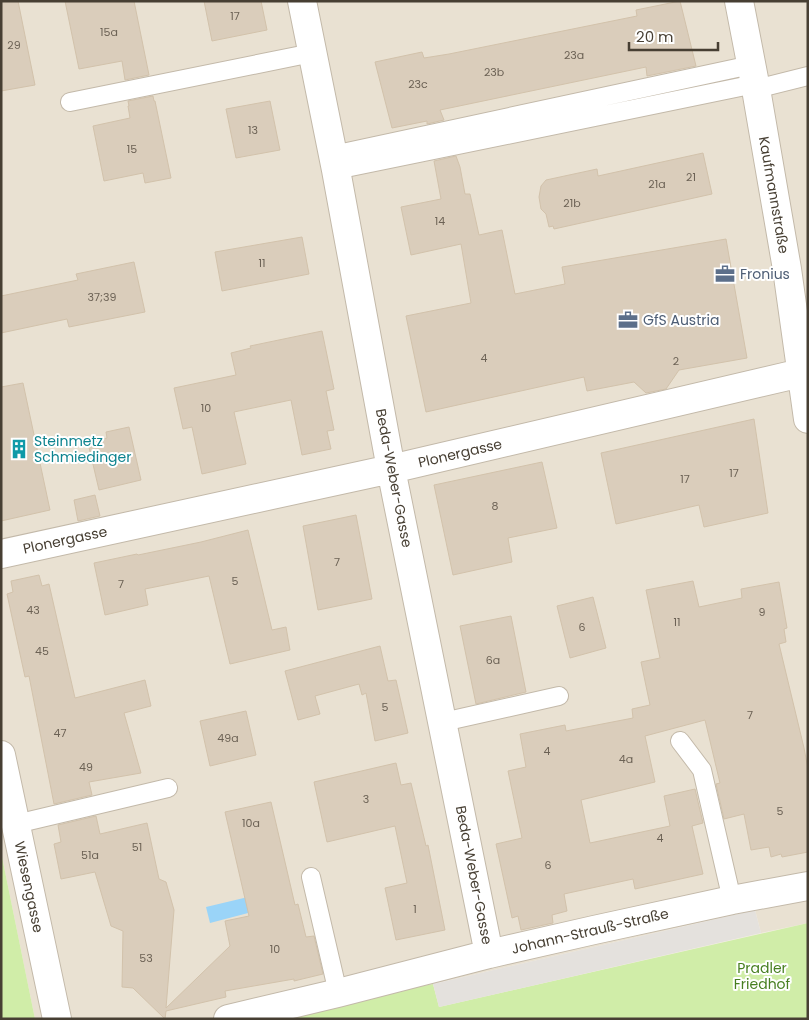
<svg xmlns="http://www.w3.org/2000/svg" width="809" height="1020" font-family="Poppins,sans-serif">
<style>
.residential{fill:#e9e1d2}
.green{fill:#d0eda8}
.parking{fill:#e4e1dd}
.water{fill:#9ad4f8}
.building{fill:#dacdbb;stroke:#d2c2ab}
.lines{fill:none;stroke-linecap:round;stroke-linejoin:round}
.service-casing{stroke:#c3b9a9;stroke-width:20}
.minor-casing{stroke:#c3b9a9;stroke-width:30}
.service{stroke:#fff;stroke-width:18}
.minor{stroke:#fff;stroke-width:28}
.labels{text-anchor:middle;stroke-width:4;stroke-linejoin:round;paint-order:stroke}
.number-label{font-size:11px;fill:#6c6255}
.street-label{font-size:14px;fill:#473f33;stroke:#fff}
.service-label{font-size:14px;fill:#4e5e75;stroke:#fff;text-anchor:start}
.culture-label{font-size:14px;fill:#0d838f;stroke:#fff;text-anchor:start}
.park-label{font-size:14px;fill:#477f21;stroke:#fff}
</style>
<rect width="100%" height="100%" fill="#f4efe4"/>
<path class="residential" d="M1,1h807v922l-47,10 -6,-23 -322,74 -190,35h-208l-34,-167z"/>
<path class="green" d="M1,852l34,167h-34z
M808,923v96h-565l190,-35 6,23z"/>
<path class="parking" d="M755,910l6,23 -322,74 -6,-23z"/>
<path class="water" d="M248,897l4,15 -42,11 -4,-16z"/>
<path class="building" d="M1,1h17l17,84 -34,6z
M65,1h69l15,74 -24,5 -3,-19 -43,8z
M204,1h57l6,29 -55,11z
M680,1l16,65 -49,10 -1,-9 -206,43 4,10 -17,4v-3l-35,7 -17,-66 47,-10 2,6 25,-4 188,-38 -1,-6z
M153,96l1,5h1l16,77 -26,5 -2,-10 -39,8 -11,-55 37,-8 -2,-12h1l-1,-5z
M270,101l10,49 -44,8 -10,-49z
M703,153l9,41 -158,35 -1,-3 -4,1 -3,-13 -5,-5 -2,-12 2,-11 5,-6 51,-11 1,7z
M456,156l4,11 5,27h5l9,41 23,-5 13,64 50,-10 -3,-17 164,-28 21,119 -68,12 -13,19 -20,4 -12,-11 -47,9 -3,-14 -158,35 -20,-96 65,-13 -10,-59 -50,11 -10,-48 40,-8 -7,-38z
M302,237l7,37 -87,17 -7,-39z
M134,262l11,50 -76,15 -2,-8 -66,14v-37l77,-16 -2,-6z
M322,331l12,58 -8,2 8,39 -7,1 4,18 -29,6 -11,-55 -57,12 12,52 -44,10 -10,-47 -9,2 -9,-41 62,-13 -5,-22 20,-5 -1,-2z
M23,383l27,127 -49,11v-134z
M754,419l14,94 -64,14 -5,-22 -83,19 -15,-71z
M129,427l12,53 -42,10 -11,-47 19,-5 -1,-6z
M542,462l15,66 -49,10 4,24 -59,13 -19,-90z
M95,495l5,21 -22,5 -4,-21z
M356,515l16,84 -54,11 -15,-84z
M248,530l24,100 14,-3 4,23 -60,14 -21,-88 -64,13 3,16 -43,10 -11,-52 43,-9 1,1 63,-13z
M39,575l3,11 7,-2 26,114 70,-18 6,26 -27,7 17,60 -52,9 3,13 -38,9 -25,-128 -4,1 -18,-83 6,-2 -2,-11z
M693,581l6,26 43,-9 -1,-9 38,-7 8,46 -3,1 2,13 -7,2 25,104 4,21v83l-26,5 -1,-3 -10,3 -2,-10 -18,3 -7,-36 -20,5 -8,-35 4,-1 -15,-63 -60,16 10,46 -74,18 9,43 80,-17 -6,-30 31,-7 8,34 -11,3 11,48 -68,15 -2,-10 -69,15 3,17 -15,4 1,8 -32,7 -3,-14 -6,2 -16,-74 26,-6 -14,-67 18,-4 -6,-33 45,-9 1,6 67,-13 -1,-9 18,-4 -9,-43 19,-4 -14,-68z
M593,597l13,51 -36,10 -13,-52z
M511,616l15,76 -50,12 -16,-78z
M380,646l8,35 8,-1 12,53 -33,8 -9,-48 -4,2 -3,-11 -44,12 5,18 -22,6 -13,-49z
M246,711l10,44 -46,11 -10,-45z
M396,763l5,22 10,-2 15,63 2,-1 17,85 -49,10 -11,-52 22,-5 -12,-57 -68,16 -13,-60z
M271,802l24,103 3,-1 8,33 8,-1 9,38 -29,7v-2l-69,12 1,6 -60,14 -1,8 -32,-31 -11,-1 1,-56 -12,-5 -16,-54 -34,7 -7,-35 7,-2 -3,-17 38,-9 4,18 47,-11 12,56 7,3 8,28 -8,98 64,-62 -5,-25 24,-5 -24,-104z"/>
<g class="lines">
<defs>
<path id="service" d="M756,89l52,-13
M70,102l242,-49
M333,155l418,-90
M336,170l419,-86
M443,722l116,-26
M680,741l22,29 30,130
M16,824l152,-36
M311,877l27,116"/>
<path id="minor" d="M302,1l34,169 55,299 98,485
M739,1l17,88 31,180 21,150
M1,554l390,-85 410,-96
M1,755l56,264
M228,1019l110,-26 151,-39 105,-24 138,-30 76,-14"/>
</defs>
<use href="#service" class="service-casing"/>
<use href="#minor" class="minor-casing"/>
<use href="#service" class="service"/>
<use href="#minor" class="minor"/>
</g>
<defs>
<symbol id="office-bare" viewBox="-9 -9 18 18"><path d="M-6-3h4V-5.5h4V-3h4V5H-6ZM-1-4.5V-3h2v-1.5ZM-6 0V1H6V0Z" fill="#5c6f8a" stroke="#fff" stroke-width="2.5" paint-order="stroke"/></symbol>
<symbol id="building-bare" viewBox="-9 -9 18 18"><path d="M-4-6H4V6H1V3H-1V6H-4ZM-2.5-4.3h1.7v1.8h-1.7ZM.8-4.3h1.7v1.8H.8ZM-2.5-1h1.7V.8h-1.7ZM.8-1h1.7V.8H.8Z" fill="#0f9aa8" stroke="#fff" stroke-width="2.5" paint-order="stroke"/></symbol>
</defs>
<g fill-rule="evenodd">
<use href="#office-bare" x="711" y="260" width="28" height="28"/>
<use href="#office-bare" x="614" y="306" width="28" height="28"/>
<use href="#building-bare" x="5" y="435" width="28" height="28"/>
</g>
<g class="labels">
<g class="number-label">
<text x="235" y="20">17</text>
<text x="109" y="36">15a</text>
<text x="14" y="49">29</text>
<text x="574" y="59">23a</text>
<text x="494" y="76">23b</text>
<text x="418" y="88">23c</text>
<text x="253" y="134">13</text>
<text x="132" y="153">15</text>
<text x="691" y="181">21</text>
<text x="657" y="188">21a</text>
<text x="572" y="207">21b</text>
<text x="440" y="225">14</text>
<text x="262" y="267">11</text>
<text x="102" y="301">37;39</text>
<text x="484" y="362">4</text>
<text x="676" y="365">2</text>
<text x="206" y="412">10</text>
<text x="734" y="477">17</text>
<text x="685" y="483">17</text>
<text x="495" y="510">8</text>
<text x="337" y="566">7</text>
<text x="235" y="585">5</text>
<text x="121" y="588">7</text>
<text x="33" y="614">43</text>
<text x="762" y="616">9</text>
<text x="677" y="626">11</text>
<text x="582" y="631">6</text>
<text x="42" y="655">45</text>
<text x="493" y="664">6a</text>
<text x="385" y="711">5</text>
<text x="750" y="719">7</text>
<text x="60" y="737">47</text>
<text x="228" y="742">49a</text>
<text x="547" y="755">4</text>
<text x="626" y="763">4a</text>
<text x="86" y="771">49</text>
<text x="366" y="803">3</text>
<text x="780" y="815">5</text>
<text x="251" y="827">10a</text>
<text x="660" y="842">4</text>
<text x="137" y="851">51</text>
<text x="90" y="859">51a</text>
<text x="548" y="869">6</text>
<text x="415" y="913">1</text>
<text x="275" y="953">10</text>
<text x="146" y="962">53</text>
</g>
<g class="street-label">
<text transform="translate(774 195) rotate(80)" y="5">Kaufmannstraße</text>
<text transform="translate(460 453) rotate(-13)" y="5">Plonergasse</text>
<text transform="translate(394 478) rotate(79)" y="5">Beda-Weber-Gasse</text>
<text transform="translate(65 540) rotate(-12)" y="5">Plonergasse</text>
<text transform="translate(474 875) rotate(79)" y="5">Beda-Weber-Gasse</text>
<text transform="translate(29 887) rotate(78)" y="5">Wiesengasse</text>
<text transform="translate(590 931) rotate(-13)" y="5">Johann-Strauß-Straße</text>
</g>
<g class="service-label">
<text x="740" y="279">Fronius</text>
<text x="643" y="325">GfS Austria</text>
</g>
<g class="culture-label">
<text x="34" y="446">Steinmetz<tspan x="34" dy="16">Schmiedinger</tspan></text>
</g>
<g class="park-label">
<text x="762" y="973">Pradler<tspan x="762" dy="16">Friedhof</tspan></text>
</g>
</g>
<rect width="809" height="1020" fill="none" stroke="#473f33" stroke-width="5"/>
<path d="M629 42v8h89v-8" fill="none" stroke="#473f33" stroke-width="2.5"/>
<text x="636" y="42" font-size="15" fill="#473f33" stroke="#ffffff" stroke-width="4" paint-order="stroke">20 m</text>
</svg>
